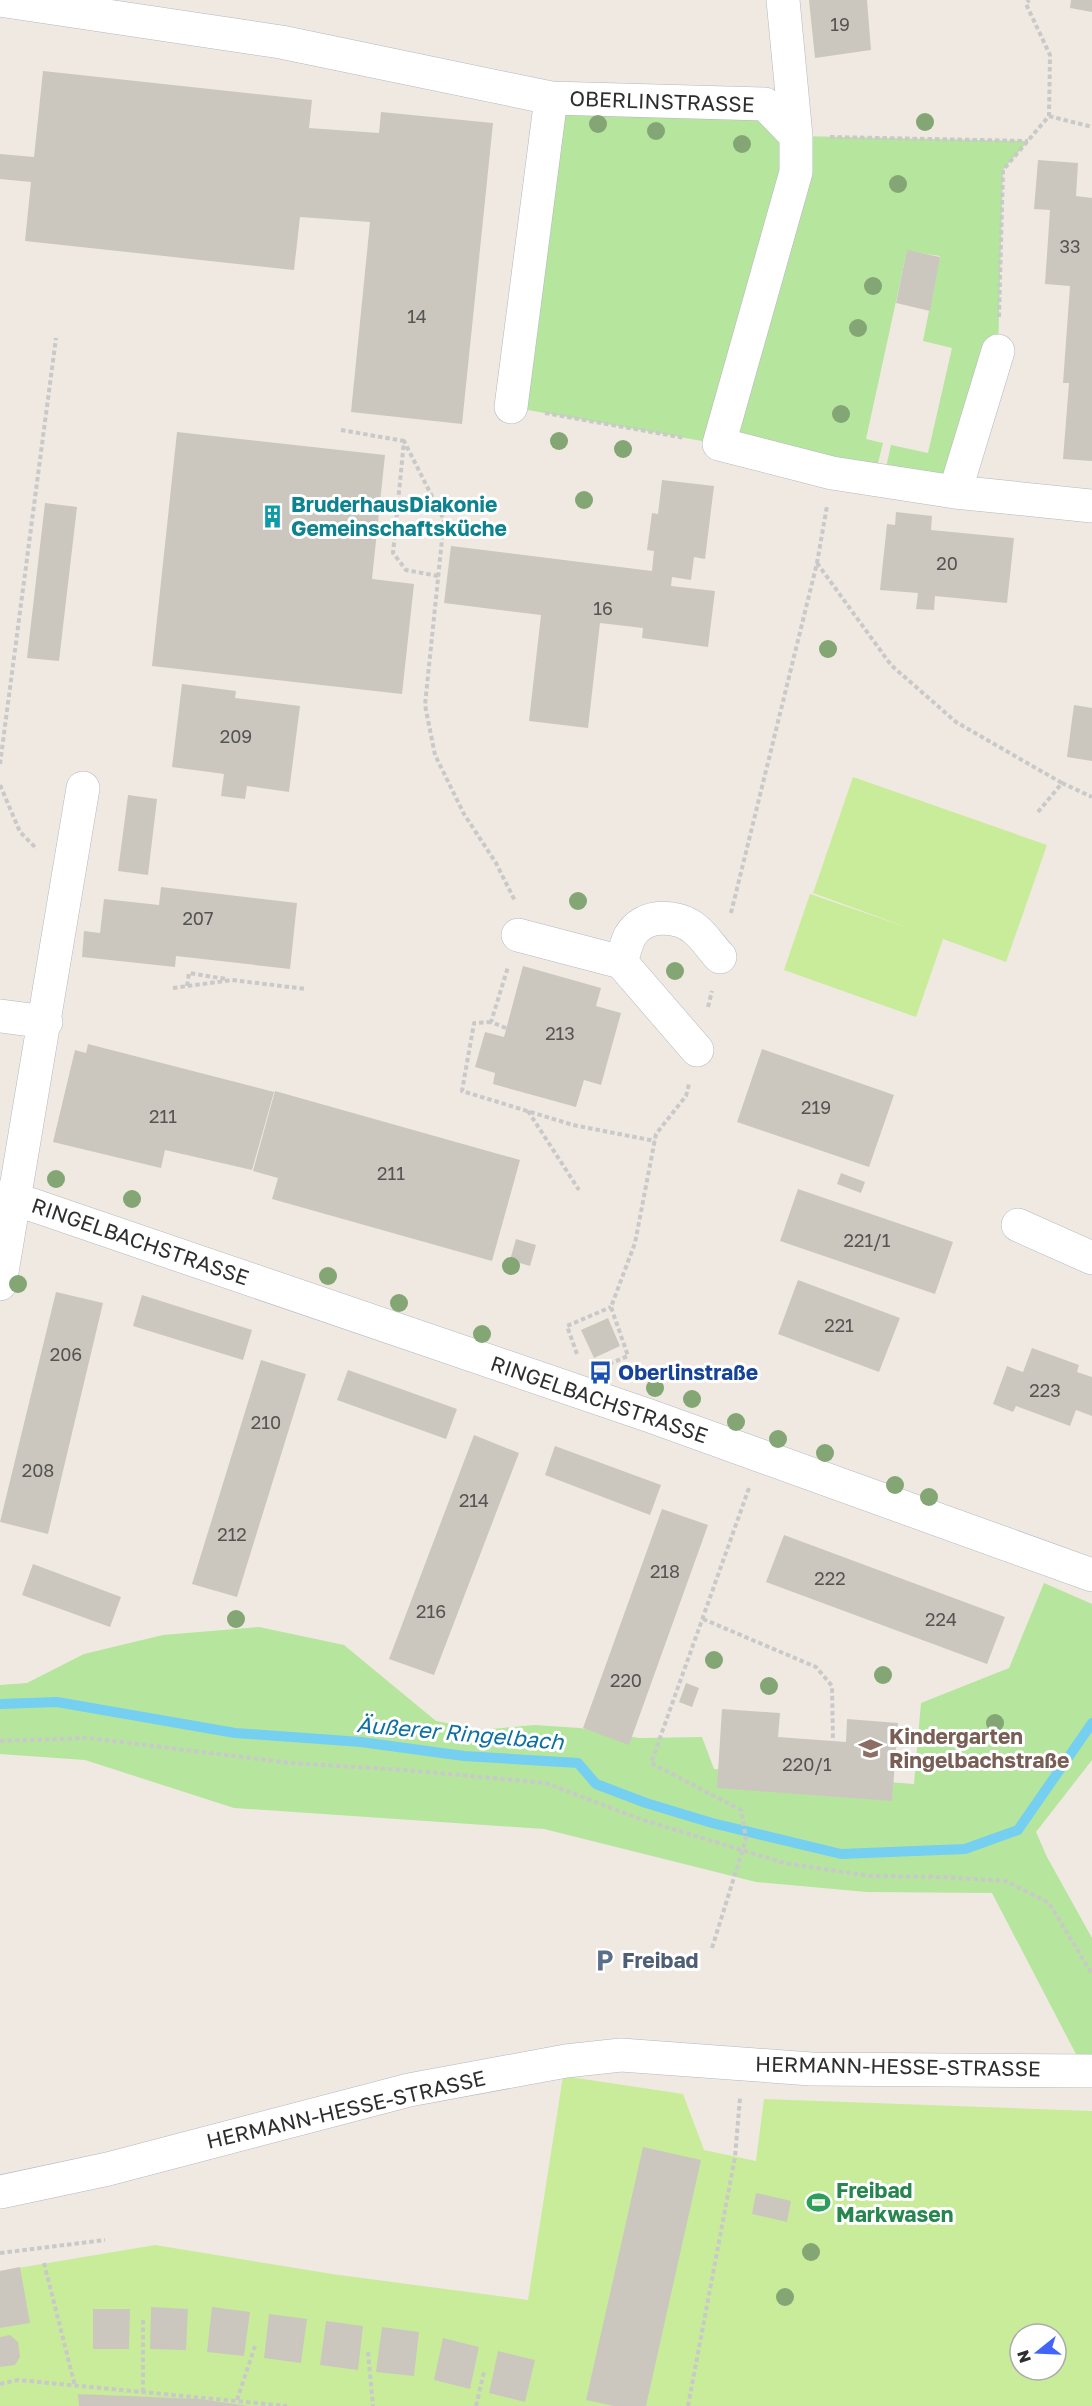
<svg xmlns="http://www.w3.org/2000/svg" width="1092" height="2406" font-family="'Golos Text',sans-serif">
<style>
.green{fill:#b6e59e}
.pitch{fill:#c9ec9a;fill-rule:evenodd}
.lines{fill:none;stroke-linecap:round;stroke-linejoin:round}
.stream{stroke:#75cff0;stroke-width:10}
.building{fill:#cbc7bf}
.minor-casing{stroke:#b4b7c1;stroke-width:34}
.path{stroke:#c9c9c9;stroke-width:4;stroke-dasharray:4.5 3;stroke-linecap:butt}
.minor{stroke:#fff;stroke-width:33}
.tree{fill:#84a574}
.labels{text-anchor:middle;stroke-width:6;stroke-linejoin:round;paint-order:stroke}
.number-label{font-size:18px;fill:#555452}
.street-label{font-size:21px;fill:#2e2e2e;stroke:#fff}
.culture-label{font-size:21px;font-weight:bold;fill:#0d838f;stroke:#fff;text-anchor:start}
.transit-label{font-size:21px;font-weight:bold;fill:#164399;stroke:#fff;text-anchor:start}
.education-label{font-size:21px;font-weight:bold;fill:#785e54;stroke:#fff;text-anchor:start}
.service-label{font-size:21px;font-weight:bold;fill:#4e5e75;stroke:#fff;text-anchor:start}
.leisure-label{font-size:21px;font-weight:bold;fill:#27864d;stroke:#fff;text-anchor:start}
.water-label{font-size:22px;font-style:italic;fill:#0d6fa3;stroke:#fff}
</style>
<rect width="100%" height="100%" fill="#efe9e1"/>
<path class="green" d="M551,98l214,6 31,32 232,5 -25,29 -5,181 -43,141 -72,-11 8,-36 37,8 24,-105 -29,-7 17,-85 -33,-5 -41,188 17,4 -9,36 -155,-35 -208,-37z
M1044,1583l48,21v156l-56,72 11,25 45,81v119l-14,1 -86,-165 -125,-1 -111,-10 -212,-53 -310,-21 -149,-48 -85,-6v-69l27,-2 57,-29 79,-19 96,-8 85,18 92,76 46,9 52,-5 46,3 59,10 63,-1 12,32 200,15 7,-81 88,-35z"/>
<path class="pitch" d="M853,777l194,68 -41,117 -63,-23 -27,78 -132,-47 26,-76 102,35 -99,-36z
M563,2076l120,18 21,56 52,11 8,-62 328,12v295h-1092v-135l155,-26 177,29 196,26zM1020,2334h36v36h-36z"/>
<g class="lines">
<path class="stream" d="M0,1704l57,-2 178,31 126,9 103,14 114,7 18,21 50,19 66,20 129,31 124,-5 53,-19 74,-107"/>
</g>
<path class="building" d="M809,0h58l4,50 -56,8z
M1071,0h21v12l-22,-4z
M43,71l269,29 -3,28 70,5 2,-21 112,11 -31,301 -111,-12 19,-190 -70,-5 -6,53 -269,-29 6,-59 -31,-3v-25l34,3z
M1038,160l40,3 -2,33 16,2v263l-29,-2 6,-76h-6l7,-97 -25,-2 5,-74 -16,-1z
M907,250l33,7 -10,54 -34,-8z
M177,432l208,23 -13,124 42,5 -12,110 -250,-28z
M662,480l52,6 -9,73 -11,-2 -3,23 -19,-3 -1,9 44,5 -7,56 -66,-9 1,-10 -43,-5 -12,105 -59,-7 12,-106 -97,-12 7,-57 201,25 2,-20 -7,-1 5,-37 6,1z
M45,503l32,4 -18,154 -32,-3z
M896,512l36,4 -1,14 83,8 -7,65 -72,-7 -1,14 -18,-1 2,-16 -38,-3 7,-66 8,1z
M182,684l54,7 -1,7 65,8 -11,86 -42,-6 -2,13 -24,-3 3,-22 -52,-7z
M1074,705l18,3v53l-25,-4z
M128,795l29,4 -9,76 -30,-4z
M161,887l136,16 -7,66 -114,-13 -1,11 -93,-10 2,-26 16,2 4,-34 55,6z
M523,966l78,22 -5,18 25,7 -20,72 -17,-5 -8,27 -83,-23 2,-11 -20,-6 10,-35 19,5z
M88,1044l186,48 -22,78 -87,-20 -4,18 -108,-26 22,-92 11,3z
M762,1049l132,46 -25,72 -132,-45z
M275,1091l245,69 -28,101 -220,-62 6,-21 -25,-7z
M841,1173l24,9 -4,11 -24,-9z
M798,1189l155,53 -18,52 -155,-53z
M516,1239l20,6 -6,21 -20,-6z
M798,1280l102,38 -21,54 -101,-38z
M56,1292l47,11 -55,231 -48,-12z
M142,1295l110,35 -9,30 -110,-34z
M608,1318l12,28 -26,12 -13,-28z
M1032,1348l47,17 -2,7 15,5v39l-16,-6 -6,16 -54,-20 -3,6 -20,-8 14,-38 16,6z
M261,1360l45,14 -69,223 -45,-13z
M348,1370l109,39 -11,30 -109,-39z
M474,1435l45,18 -85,222 -45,-16z
M555,1446l106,39 -11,30 -105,-40z
M662,1509l46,16 -79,220 -46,-17z
M784,1535l221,82 -18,47 -221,-82z
M33,1564l88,33 -11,30 -88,-32z
M686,1683l13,5 -7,19 -13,-5z
M722,1709l58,4 -2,24 68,5 1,-23 51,4 -6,78 -175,-13z
M643,2147l58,13 -55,246h-32l-28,-6z
M756,2193l35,8 -4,21 -35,-8z
M20,2267l10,56 -30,5v-57z
M151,2307l37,2 -2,41 -36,-1z
M212,2307l38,5 -6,44 -37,-4z
M93,2309h37l-1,40h-36z
M269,2314l38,5 -6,44 -37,-5z
M326,2321l37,5 -5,44 -38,-5z
M382,2327l37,5 -5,44 -38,-4z
M10,2335l8,7 2,15 -5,8 -15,2v-30z
M443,2338l36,9 -9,42 -36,-9z
M498,2351l37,9 -10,42 -36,-9z
M78,2394l122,5 49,7h-170z"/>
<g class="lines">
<defs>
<path id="minor" d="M0,0l281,42 270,56 214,6 31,32v36l-77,272 113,29 123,19 137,14
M783,0l13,136
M511,407l40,-309
M955,492l43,-141
M518,935l103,27 76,88
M621,962c3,-8 5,-18 9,-26 13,-23 47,-22 65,-7 10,8 17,20 25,28
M1,1016l45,6
M0,1197l15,2 635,217 442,159
M1018,1225l74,33
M0,1284l83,-496
M0,2192l108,-23 301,-79 157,-29 55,-6 190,14 281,2"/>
</defs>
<use href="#minor" class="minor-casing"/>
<path class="path" d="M1049,116l43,11
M830,137l198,4
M999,317l4,-147 46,-54 1,-61 -24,-51 3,-4
M545,413l140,25
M341,430l63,11
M817,563l74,102 65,57 106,61
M438,576l-32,-6 -13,-17 11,-112 40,79 -19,185 10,50 29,59 32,49 19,38
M0,764l56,-426
M0,785l20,47 17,17
M1038,812l24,-29 30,14
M731,913l86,-350 10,-57
M187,986l2,-13 37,6
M173,988l59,-8 74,9
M708,1007l4,-16
M491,1022l-17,1 -12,68 111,34 82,16
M506,1028l-15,-6 17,-55
M528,1111l51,79
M577,1354l-10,-28 44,-19
M609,1364l19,-8 -17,-49 24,-64 21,-109 30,-38 3,-12
M703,1619l113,48 16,19 1,55
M0,1741l89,-3 202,25 114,7 141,13 94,36 144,44 86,13 74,1 62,4 43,22 43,71
M712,1948l34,-109 -5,-29 -90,-47 98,-275
M0,2253l105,-13
M44,2263l31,123
M368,2352l5,54
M0,2384l18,-4 269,26
M143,2392v-72
M237,2400l19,-57
M476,2406l8,-34
M688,2406l47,-249 5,-59"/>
<use href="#minor" class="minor"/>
</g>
<g class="tree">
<circle cx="925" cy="122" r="9"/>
<circle cx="598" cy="124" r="9"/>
<circle cx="656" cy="131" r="9"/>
<circle cx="742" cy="144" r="9"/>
<circle cx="898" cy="184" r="9"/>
<circle cx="873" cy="286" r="9"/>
<circle cx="858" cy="328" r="9"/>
<circle cx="841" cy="414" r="9"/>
<circle cx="559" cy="441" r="9"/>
<circle cx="623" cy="449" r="9"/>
<circle cx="584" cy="500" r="9"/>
<circle cx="828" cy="649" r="9"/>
<circle cx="578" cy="901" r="9"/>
<circle cx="675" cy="971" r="9"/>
<circle cx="56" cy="1179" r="9"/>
<circle cx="132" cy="1199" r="9"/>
<circle cx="511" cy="1266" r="9"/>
<circle cx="328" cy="1276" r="9"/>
<circle cx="18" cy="1284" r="9"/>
<circle cx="399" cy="1303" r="9"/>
<circle cx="482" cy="1334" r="9"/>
<circle cx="655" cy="1388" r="9"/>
<circle cx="692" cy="1399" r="9"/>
<circle cx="736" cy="1422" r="9"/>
<circle cx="778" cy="1439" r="9"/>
<circle cx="825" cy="1453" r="9"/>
<circle cx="895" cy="1485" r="9"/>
<circle cx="929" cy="1497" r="9"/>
<circle cx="236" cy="1619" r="9"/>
<circle cx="714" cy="1660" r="9"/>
<circle cx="883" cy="1675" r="9"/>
<circle cx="769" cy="1686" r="9"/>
<circle cx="995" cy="1723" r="9"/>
<circle cx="811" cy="2252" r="9"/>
<circle cx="785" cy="2297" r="9"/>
</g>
<defs>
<symbol id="building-bare" viewBox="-9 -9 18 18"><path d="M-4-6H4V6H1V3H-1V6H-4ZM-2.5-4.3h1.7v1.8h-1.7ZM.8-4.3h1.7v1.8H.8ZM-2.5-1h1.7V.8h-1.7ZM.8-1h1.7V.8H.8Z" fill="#0f9aa8" stroke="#fff" stroke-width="2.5" paint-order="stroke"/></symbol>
<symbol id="bus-bare" viewBox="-9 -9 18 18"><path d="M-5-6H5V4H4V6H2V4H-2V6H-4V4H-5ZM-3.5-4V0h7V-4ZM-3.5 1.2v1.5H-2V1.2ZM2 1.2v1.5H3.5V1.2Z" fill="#1a4fb4" stroke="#fff" stroke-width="2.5" paint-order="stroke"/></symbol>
<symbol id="school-bare" viewBox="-9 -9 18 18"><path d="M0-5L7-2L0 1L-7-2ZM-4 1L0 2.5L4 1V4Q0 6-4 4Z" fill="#8d6e63" stroke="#fff" stroke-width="2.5" paint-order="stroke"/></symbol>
<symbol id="parking-bare" viewBox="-9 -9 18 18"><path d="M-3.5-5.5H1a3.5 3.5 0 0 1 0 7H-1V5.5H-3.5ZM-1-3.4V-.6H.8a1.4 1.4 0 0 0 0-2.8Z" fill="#5c6f8a" stroke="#fff" stroke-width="2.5" paint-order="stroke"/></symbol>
<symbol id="stadium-bare" viewBox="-9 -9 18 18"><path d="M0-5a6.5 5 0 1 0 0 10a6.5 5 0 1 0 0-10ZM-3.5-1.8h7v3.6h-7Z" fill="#2e9e5b" stroke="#fff" stroke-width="2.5" paint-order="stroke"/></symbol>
</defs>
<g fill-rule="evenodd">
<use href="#building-bare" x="256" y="500" width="33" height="33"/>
<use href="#bus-bare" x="584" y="1356" width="33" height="33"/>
<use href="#school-bare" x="854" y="1732" width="33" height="33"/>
<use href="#parking-bare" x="588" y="1944" width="33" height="33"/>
<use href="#stadium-bare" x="802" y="2186" width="33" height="33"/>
</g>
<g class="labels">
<g class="number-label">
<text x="840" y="31">19</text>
<text x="1070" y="253">33</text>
<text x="417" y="323">14</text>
<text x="947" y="570">20</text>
<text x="603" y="615">16</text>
<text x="236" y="743">209</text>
<text x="198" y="925">207</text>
<text x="560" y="1040">213</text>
<text x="816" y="1114">219</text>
<text x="163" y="1123">211</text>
<text x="391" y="1180">211</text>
<text x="867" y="1247">221/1</text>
<text x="839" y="1332">221</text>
<text x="66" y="1361">206</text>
<text x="1045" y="1397">223</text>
<text x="266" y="1429">210</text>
<text x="38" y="1477">208</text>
<text x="474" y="1507">214</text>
<text x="232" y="1541">212</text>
<text x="665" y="1578">218</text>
<text x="830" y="1585">222</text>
<text x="431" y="1618">216</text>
<text x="941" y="1626">224</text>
<text x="626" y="1687">220</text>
<text x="807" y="1771">220/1</text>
</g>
<g class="street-label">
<text transform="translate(662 102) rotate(2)" y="7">OBERLINSTRASSE</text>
<text transform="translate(140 1242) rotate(19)" y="7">RINGELBACHSTRASSE</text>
<text transform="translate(599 1400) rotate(19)" y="7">RINGELBACHSTRASSE</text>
<text transform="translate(898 2067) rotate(1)" y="7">HERMANN-HESSE-STRASSE</text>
<text transform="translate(346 2110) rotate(-13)" y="7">HERMANN-HESSE-STRASSE</text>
</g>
<g class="culture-label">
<text x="291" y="512">BruderhausDiakonie<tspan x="291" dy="24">Gemeinschaftsküche</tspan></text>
</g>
<g class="transit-label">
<text x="618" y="1380">Oberlinstraße</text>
</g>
<g class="education-label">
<text x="889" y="1744">Kindergarten<tspan x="889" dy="24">Ringelbachstraße</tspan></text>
</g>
<g class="service-label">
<text x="622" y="1968">Freibad</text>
</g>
<g class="leisure-label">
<text x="836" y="2198">Freibad<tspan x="836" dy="24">Markwasen</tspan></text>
</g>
<g class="water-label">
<text transform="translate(460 1733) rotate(5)" y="8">Äußerer Ringelbach</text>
</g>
</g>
<g transform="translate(1038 2352) rotate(252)"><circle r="28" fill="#ffffff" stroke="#ababab" stroke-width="1.5"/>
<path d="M0-4.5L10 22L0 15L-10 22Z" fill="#4264fb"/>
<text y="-9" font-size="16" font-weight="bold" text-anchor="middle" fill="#2e2e2e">N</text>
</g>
</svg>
